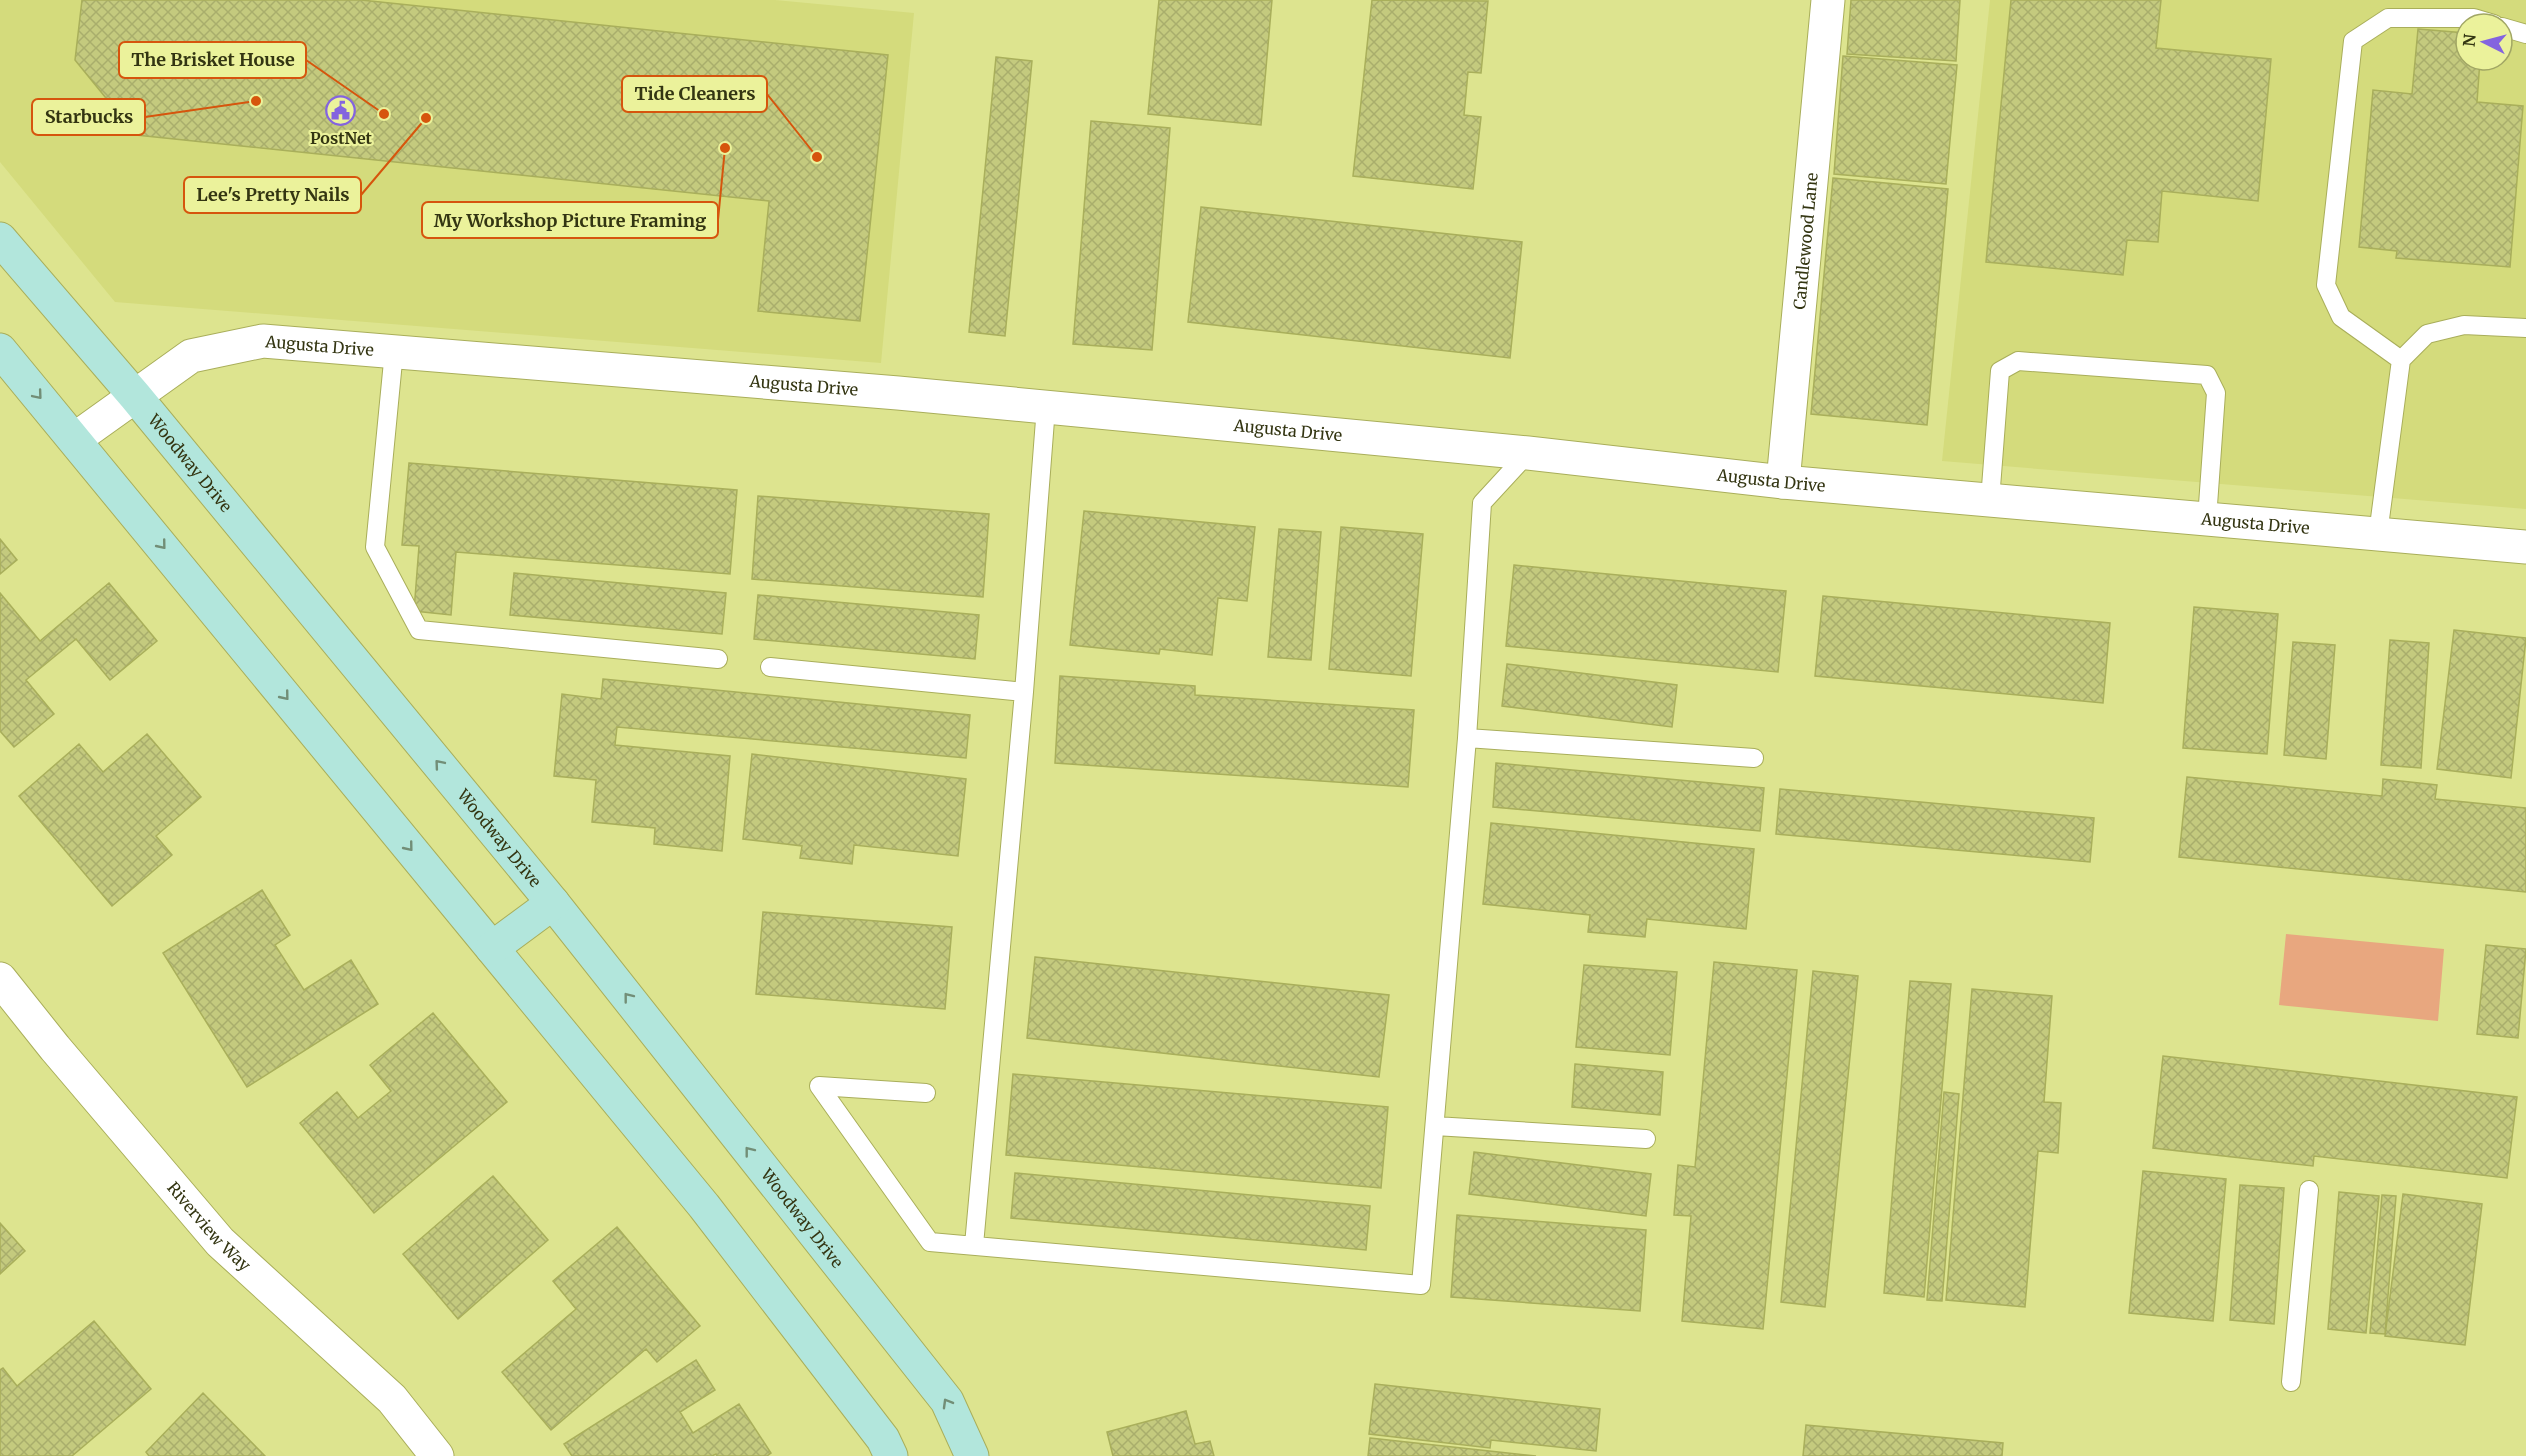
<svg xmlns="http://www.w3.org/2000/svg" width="2526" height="1456" font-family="Merriweather,serif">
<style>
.built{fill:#d4db7c;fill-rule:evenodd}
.green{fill:#e8a77f}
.building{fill:url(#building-cross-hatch);stroke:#a9af5b;stroke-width:1.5}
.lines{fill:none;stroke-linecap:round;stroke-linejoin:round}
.service-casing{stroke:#a9ae5a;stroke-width:20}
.minor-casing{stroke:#a9ae5a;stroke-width:35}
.tertiary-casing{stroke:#a9ae5a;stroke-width:35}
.secondary-casing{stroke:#a9ae5a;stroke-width:35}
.service{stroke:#fff;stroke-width:18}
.minor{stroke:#fff;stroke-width:33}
.tertiary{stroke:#fff;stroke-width:33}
.secondary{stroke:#b2e6dc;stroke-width:33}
.oneway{stroke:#728e77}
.labels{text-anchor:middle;stroke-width:4.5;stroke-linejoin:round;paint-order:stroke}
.poi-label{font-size:16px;font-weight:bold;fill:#333512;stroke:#ebf29b}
.street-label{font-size:16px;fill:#333512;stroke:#ebf29b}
.leader{fill:none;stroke:#d6550d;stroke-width:2}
.callout-dot{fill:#d6550d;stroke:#ebf29b;stroke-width:2}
.callout{fill:#ebf29b;stroke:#d6550d;stroke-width:2}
.callout-label{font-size:18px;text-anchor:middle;font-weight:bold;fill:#333512}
</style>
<defs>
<pattern id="building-cross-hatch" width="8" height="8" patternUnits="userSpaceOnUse" patternTransform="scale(1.5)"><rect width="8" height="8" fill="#c4ca7e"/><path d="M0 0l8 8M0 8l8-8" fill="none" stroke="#a9ae6c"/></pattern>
</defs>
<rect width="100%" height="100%" fill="#dde48f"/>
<path class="built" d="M0,0h775l139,13 -33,350 -766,-61 -115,-140z
M1990,0h536v509l-584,-48zM2466,24h36v36h-36z"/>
<path class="green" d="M2286,934l158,15 -6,72 -159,-16z"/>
<path class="building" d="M82,0h279l527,55 -28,266 -102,-10 11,-110 -633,-66 -61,-75z
M1159,0h113l-11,125 -113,-11z
M1372,0l116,1 -7,72 -13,-1 -4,43 17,2 -8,72 -120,-13z
M1851,0h109l-4,61 -109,-7z
M2011,0h150l-5,48 115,11 -13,142 -96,-10 -4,51 -31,-2 -4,35 -137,-13z
M2418,29l48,4v27h14l-3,42 46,4 -13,161 -114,-9 1,-7 -38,-4 14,-157 39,4z
M1843,56l114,9 -11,119 -112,-10z
M996,57l36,4 -27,275 -36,-4z
M1091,121l79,7 -18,222 -79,-6z
M1833,178l115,11 -21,236 -116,-11z
M1201,207l321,35 -12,116 -322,-36z
M409,463l328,27 -7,84 -274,-22 -5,63 -37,-4 5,-65 -17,-1z
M758,496l231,18 -6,83 -231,-18z
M1084,511l171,16 -8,74 -29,-3 -6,57 -52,-6 -1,5 -89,-9z
M1341,527l82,7 -12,142 -82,-7z
M1279,529l42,3 -10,128 -43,-3z
M0,539l17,21 -17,14z
M1514,565l272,26 -8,81 -272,-26z
M514,573l212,20 -4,41 -212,-19z
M109,583l48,58 -47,39 -34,-41 -50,41 28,34 -40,33 -14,-16v-138l40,48z
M758,595l221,20 -4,44 -221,-20z
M1823,596l287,27 -7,80 -288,-27z
M2194,607l84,7 -11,140 -84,-6z
M2454,630l72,8 -15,140 -74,-9z
M2390,640l39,3 -8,125 -40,-3z
M2293,642l42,3 -9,114 -42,-4z
M1507,664l170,21 -5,42 -170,-21z
M1060,676l135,10v9l219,15 -6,77 -353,-24z
M603,679l367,36 -4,43 -349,-31 -2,18 115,11 -8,95 -68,-7 1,-16 -63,-6 4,-42 -42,-4 8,-82 39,5z
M147,734l54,63 -45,39 16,19 -60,51 -93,-110 60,-52 24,28z
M752,754l214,25 -8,77 -104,-11 -2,19 -52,-6 2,-12 -59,-7z
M1496,763l268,25 -4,43 -267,-24z
M2187,777l195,19 1,-17 54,6 -2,14 91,9v84l-347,-35z
M1780,789l314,29 -4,44 -314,-28z
M1491,823l263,26 -8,80 -99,-10 -2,18 -57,-5 2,-17 -107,-11z
M262,890l28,45 -15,10 29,45 47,-30 27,44 -131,83 -84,-134z
M763,912l189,15 -7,82 -189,-15z
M2486,945l40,4 -8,89 -41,-4z
M1035,957l354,38 -10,82 -352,-39z
M1714,962l83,8 -34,359 -81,-8 9,-105 -17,-1 4,-50 17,2z
M1584,965l93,7 -7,83 -94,-8z
M1813,971l45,5 -33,331 -44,-5z
M1910,981l41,3 -27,313 -40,-4z
M1972,989l80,7 -8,106 17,1 -3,50 -20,-2 -13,156 -79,-7z
M433,1013l74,89 -133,111 -74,-90 37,-31 21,26 33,-27 -21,-26z
M2163,1056l354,41 -10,81 -193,-22 -1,10 -160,-18z
M1575,1064l88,8 -3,43 -88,-8z
M1013,1074l375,33 -7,81 -375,-33z
M1944,1092l15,2 -17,207 -15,-1z
M1474,1152l177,22 -5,42 -177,-22z
M2143,1171l83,8 -13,142 -84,-8z
M1015,1173l355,33 -4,44 -355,-32z
M493,1176l55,64 -90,79 -55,-65z
M2240,1185l44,3 -10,136 -44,-4z
M2339,1192l40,4 -13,137 -38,-4z
M2403,1194l79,10 -17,141 -80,-9z
M2382,1195l14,1 -11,138 -15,-1z
M1457,1215l189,15 -6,81 -189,-14z
M0,1223l25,28 -25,23z
M617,1227l83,99 -43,36 -11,-13 -95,81 -49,-58 74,-63 -23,-28z
M94,1321l57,68 -79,67h-72v-86l3,-2 14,18z
M696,1360l19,30 -35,22 13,21 46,-29 32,49 -4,3h-50l-1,-2 -4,2h-140l-8,-12z
M1375,1384l225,25 -4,42 -105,-11 -1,8 -121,-14z
M203,1393l62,63h-116l-3,-4z
M1186,1411l9,33 15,-3 4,15h-101l-6,-24z
M1806,1425l197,18 -1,13h-199z
M1370,1438l166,18h-168z"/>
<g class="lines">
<defs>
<path id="service" d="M2502,27l24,7
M394,351l-19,196 44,83 299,29
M2401,360l-60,-43 -15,-32 27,-244 35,-23h86l20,6
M1990,500l10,-129 18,-10 189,14 9,18 -9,126
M2378,534l23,-174 26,-26 37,-9 62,3
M770,667l254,25
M1467,738l287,20
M926,1093l-107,-7 111,156 491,43 46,-547 15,-235 46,-50
M1435,1126l211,13
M974,1245l50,-553 22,-285
M2291,1382l18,-192"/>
<g id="minor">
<path id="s1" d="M1783,482l45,-482"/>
<path id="s2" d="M0,979l55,69 165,194 172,157 45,57"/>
</g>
<g id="tertiary">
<path id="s3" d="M75,439l116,-83 72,-15 635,52 630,60 255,29 743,65"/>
</g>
<g id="secondary">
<path id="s4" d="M0,239l135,157 418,507 394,498 25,55"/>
<path d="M0,350l704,856 179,233 8,17"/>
<path d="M492,948l61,-45"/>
</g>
</defs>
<use href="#service" class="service-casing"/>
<use href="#minor" class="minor-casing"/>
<use href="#tertiary" class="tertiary-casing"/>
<use href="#secondary" class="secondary-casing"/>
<use href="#service" class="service"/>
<use href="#minor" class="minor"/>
<use href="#tertiary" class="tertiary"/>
<use href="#secondary" class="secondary"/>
</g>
<defs><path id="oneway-chevron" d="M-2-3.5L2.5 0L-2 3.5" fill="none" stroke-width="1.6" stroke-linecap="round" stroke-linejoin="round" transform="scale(1.5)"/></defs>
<g class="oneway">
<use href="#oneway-chevron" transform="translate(38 395) rotate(50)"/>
<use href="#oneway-chevron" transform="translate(162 545) rotate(51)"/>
<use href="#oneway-chevron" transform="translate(285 696) rotate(51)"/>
<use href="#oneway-chevron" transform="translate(439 764) rotate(-130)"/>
<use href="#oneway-chevron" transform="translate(409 847) rotate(51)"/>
<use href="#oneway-chevron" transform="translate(628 997) rotate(-128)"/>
<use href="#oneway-chevron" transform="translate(749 1151) rotate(-128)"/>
<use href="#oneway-chevron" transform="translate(947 1403) rotate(-120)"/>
</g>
<defs>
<symbol id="civic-ring" viewBox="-11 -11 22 22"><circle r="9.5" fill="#ebf29b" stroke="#8464df" stroke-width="1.5"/><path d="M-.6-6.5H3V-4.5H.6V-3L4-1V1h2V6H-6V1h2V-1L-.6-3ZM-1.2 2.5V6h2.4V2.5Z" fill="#8464df"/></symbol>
</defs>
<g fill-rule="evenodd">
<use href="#civic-ring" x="324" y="94" width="33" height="33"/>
</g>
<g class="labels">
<g class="poi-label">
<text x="341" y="144">PostNet</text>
</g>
<g class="street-label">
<text dy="6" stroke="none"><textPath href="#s1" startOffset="242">Candlewood Lane</textPath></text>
<text dy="6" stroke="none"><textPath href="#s3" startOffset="273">Augusta Drive</textPath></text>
<text dy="6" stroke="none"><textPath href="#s3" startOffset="759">Augusta Drive</textPath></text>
<text dy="6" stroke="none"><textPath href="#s3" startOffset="1245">Augusta Drive</textPath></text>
<text dy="6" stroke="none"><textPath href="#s4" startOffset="294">Woodway Drive</textPath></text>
<text dy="6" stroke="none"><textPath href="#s3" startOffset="1731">Augusta Drive</textPath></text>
<text dy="6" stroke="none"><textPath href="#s3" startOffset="2217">Augusta Drive</textPath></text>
<text dy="6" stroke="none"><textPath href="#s4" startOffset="780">Woodway Drive</textPath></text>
<text dy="6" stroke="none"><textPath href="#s4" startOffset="1266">Woodway Drive</textPath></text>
<text dy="6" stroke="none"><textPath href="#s2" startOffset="324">Riverview Way</textPath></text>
</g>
</g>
<path class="leader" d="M384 114L306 60M817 157L767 94M256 101L145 117M426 118L361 195M725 148L718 220"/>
<g class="callout-dot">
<circle cx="384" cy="114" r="6"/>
<circle cx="817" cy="157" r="6"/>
<circle cx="256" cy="101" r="6"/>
<circle cx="426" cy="118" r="6"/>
<circle cx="725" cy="148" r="6"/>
</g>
<g class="callout">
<rect x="119" y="42" width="187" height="36" rx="6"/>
<rect x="622" y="76" width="145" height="36" rx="6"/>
<rect x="32" y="99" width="113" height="36" rx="6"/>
<rect x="184" y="177" width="177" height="36" rx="6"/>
<rect x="422" y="202" width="296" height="36" rx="6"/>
</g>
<g class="callout-label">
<text x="213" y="66">The Brisket House</text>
<text x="695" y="100">Tide Cleaners</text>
<text x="89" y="123">Starbucks</text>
<text x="273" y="201">Lee's Pretty Nails</text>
<text x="570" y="227">My Workshop Picture Framing</text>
</g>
<g transform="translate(2484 42) rotate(276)"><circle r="28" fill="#ebf29b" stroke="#a1a664" stroke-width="1.5"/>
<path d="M0-4.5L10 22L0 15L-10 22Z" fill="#8464df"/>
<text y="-9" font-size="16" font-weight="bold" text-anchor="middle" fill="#333512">N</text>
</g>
</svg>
